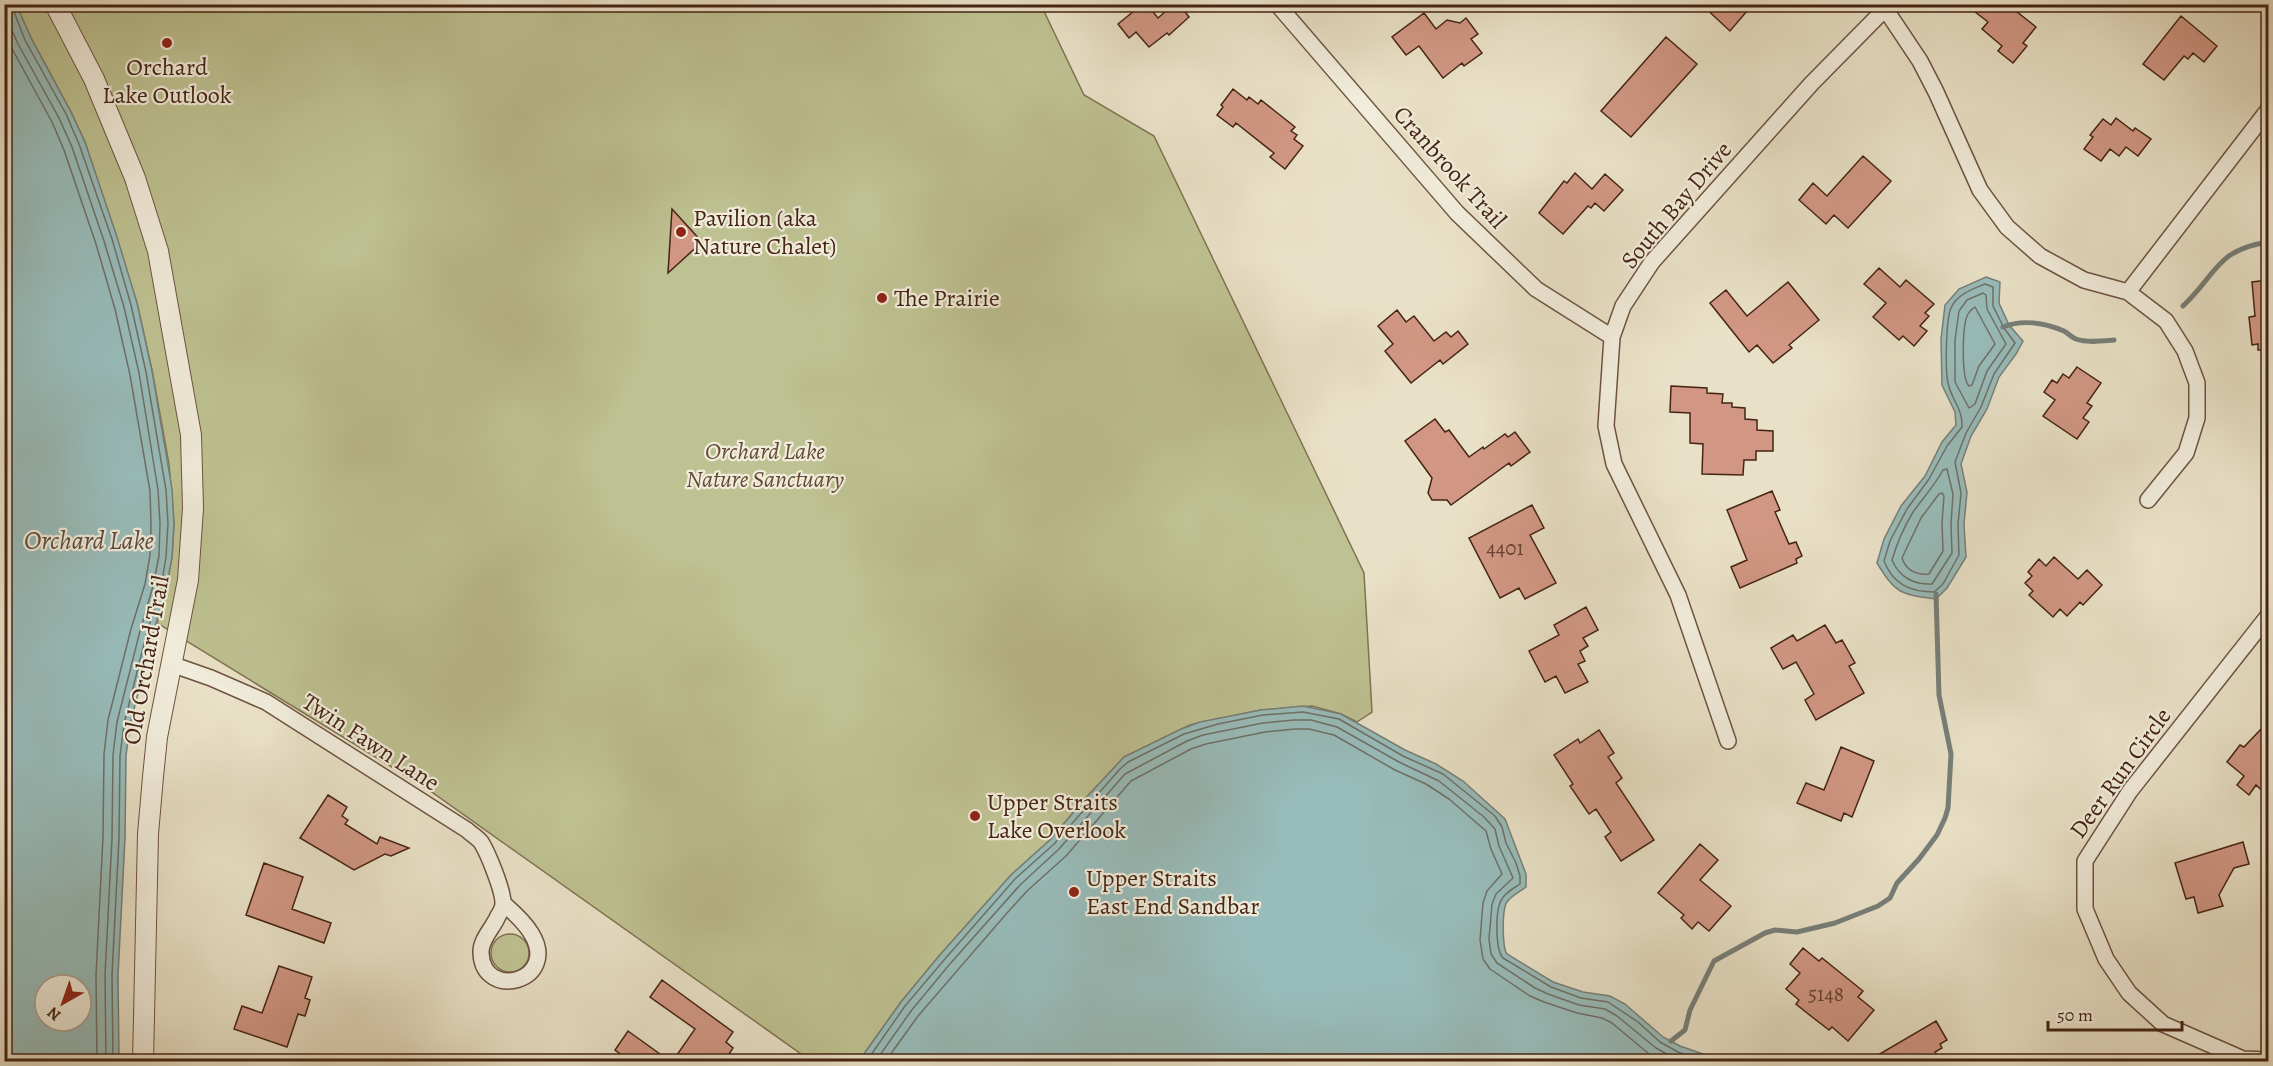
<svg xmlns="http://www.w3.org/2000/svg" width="2273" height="1066" font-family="Alegreya,serif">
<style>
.green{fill:#bec191;stroke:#827252;stroke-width:1.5}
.water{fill:#98bcba;stroke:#777f78;stroke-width:1.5;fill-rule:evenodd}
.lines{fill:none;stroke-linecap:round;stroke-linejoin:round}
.shore{stroke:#6e7067;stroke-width:1.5}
.stream{stroke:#777f78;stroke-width:5}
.building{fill:#d19784;stroke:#452414;stroke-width:1.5}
.minor-casing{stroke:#6e5341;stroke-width:18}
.tertiary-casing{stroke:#6e5341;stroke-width:22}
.minor{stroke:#f1ecdb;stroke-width:15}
.tertiary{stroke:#f1ecdb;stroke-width:20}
.poi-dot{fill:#8f2418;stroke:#f1ecdb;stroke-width:2}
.labels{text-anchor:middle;stroke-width:4.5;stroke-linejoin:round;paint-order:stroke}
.number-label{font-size:21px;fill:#684130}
.poi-label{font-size:24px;fill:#452414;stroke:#f1ecdb;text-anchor:start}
.street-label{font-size:24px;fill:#452414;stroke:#f1ecdb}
.park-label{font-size:24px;font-style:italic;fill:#634b33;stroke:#f1ecdb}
.water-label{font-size:26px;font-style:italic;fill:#5a4a3e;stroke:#f1ecdb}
</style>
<rect width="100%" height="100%" fill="#e9e1c7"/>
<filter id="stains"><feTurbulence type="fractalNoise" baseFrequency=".00333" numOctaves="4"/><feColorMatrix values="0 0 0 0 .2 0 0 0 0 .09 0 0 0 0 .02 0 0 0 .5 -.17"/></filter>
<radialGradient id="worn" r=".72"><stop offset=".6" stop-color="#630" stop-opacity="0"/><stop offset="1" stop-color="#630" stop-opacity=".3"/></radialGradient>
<path class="green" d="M16,5h1025l43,90 70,41 210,437 8,139 -15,10 -16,-8 -29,-8 -51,4 -71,15 -66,32 -41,44 -33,39 -39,35 -72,81 -38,46 -42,59h-48l-385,-273 -269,-165 9,-34 6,-32 2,-33 -5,-60 -17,-94 -15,-67 -52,-161 -14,-30 -40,-74z
M491 953a19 19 0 1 1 38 0a19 19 0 1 1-38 0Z"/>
<path class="water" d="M16,4l15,34 40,74 14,30 32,95 20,66 15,68 20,118 2,35 -2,33 -6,32 -13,45 -23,91 -4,31 -1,82 -7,137 1,86h-114l-1,-1056zM45,985h36v36h-36z
M1986,277l14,5 -1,21 10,22 14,16 -7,13 -17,23 -12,32 -16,27 -10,28 6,28 -3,32 2,33 -19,31 -11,11c-36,-5 -40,-5 -59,-36l7,-24 17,-33 24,-30 17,-34 14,-17 -1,-13 -13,-27 -1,-46 4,-34 14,-16z
M1303,706l38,8 64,36 31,14 27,17 42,38 21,55v13c-7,5 -15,9 -19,15 -5,7 -5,44 0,52l46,28 30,10 27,4 15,8 38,33 17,9 43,15h-864l42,-59 38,-46 72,-81 39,-35 33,-39 41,-44 57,-28 19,-7 61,-12z"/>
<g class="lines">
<path class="shore" d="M11,4l14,36 41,74 13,30 33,95 19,66 15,67 20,118 2,33 -2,34 -5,30 -14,45 -23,92 -4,32 -1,82 -7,137 1,87
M4,12l14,32 41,74 13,29 32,94 20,66 15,66 19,117 2,33 -1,33 -6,30 -13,45 -23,91 -4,33 -1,83 -7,137 1,87
M4,34l48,88 12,28 32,94 19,65 15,66 20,116 1,33 -1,31 -5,29 -14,45 -23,91 -4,34 -1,83 -7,138 1,87
M1985,284l8,3v19l11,22 11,15 -21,31 -13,33 -15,26 -11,29 6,31 -3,31 1,31 -16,29 -9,8c-24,0 -41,-8 -50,-31l6,-20 17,-32 22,-30 18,-33 15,-19c1,-18 -11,-28 -14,-44 -3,-13 -2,-64 3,-75 6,-14 22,-19 34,-24z
M1983,293l3,2 1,14 19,35 -19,27 -12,33 -6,4 -14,-26v-42l4,-29 8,-11z
M1975,307l20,37 -16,22 -7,19 -3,1c-8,-8 -7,-61 -1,-72 2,-4 4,-5 7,-7z
M1947,469l6,25 -2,30 1,29 -20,31c-18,1 -33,-7 -40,-24 5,-17 12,-33 21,-48 10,-14 22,-27 30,-42z
M1939,494l3,-1 2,3 -2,27 1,28 -14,23c-13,1 -23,-4 -27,-16l19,-40z
M866,1062l39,-56 39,-46 71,-81 39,-35 66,-75 8,-7 56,-28 34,-10 45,-9 40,-3 36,7 64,37 40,18 52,42 7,11 4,16 10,20 4,13v8c-6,4 -14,8 -18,15 -7,10 -7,50 1,59l48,29 30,11 27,4 30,20 22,20 18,10 27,10
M875,1062l36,-51 38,-46 71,-80 39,-36 66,-75 62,-33 16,-6 60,-12 31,-3h17l26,7 62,35 40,19 45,36 11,12 4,17 14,32 -17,16 -4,10 -3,35 2,15 6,9 38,25 13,6 31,11 26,4 12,7 39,32 25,14
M885,1062l33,-46 89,-103 20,-22 39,-35 65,-75 60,-32 15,-5 59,-12 30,-3h14l25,6 61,35 31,14 23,15 37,32 5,18 11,25 -15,17 -4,12 -3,37 3,19 7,10 40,27 14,6 33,11 25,5 10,5 37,31 12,8"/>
<path class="stream" d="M2183,306c34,-32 33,-56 85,-64
M2003,327c19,-8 42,-4 61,4 4,2 7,6 12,8 11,4 26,2 38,1
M1671,1041l14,-11 5,-20 24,-49 51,-28 10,-3 22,2 38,-9 43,-17 12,-8 7,-15 22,-24 18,-24 8,-17 3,-10 3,-54 -12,-59 -3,-101"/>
</g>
<path class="building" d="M1174,4h5l10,13 -20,18 -2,-2 -18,14 -13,-15 -7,6 -11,-14 21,-17 4,4 6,-4 9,11z
M1701,4h52l-23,27z
M1965,4h42l29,23 -13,16 4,3 -14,17 -15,-12 4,-5 -20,-17 6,-7z
M1424,13l12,16 11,-9 13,3 6,-5 12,16 -7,5 11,14 -18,13 -2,-3 -19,15 -24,-32 -13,9 -14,-18z
M2181,16l36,30 -13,16 -11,-9 -5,6 -4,-3 -20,24 -21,-16z
M1666,37l31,27 -66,73 -30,-26z
M1233,89l14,11 2,-3 9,7 3,-4 34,27 -4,4 6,4 -3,4 9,7 -18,23 -15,-12 4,-4 -38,-30 -3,4 -16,-12 6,-8 -2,-2z
M2116,118l17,13 2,-3 16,11 -13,17 -12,-9 -7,9 -9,-7 -9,12 -17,-12 9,-12 -3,-2 13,-16 8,6z
M1863,156l28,25 -43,47 -14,-13 -8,9 -27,-24 14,-17 14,13z
M1575,173l17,16 13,-15 18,16 -19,21 -9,-8 -4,5 -3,-2 -25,28 -24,-21 25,-32 3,2z
M672,209l30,33 -34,31z
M1879,268l21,19 6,-7 28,24 -9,9 4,3 -9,10 7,5 -13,15 -11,-10 -4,4 -26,-23 13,-14 -22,-19z
M2268,280v70h-10v-6l-6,1 -3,-28 6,-1 -3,-34z
M1788,282l31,38 -30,25 3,3 -19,15 -16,-18 -8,7 -39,-49 16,-13 21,26z
M1397,310l9,12 8,-6 20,25 12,-9 5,5 7,-6 10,13 -25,20 -3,-4 -29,23 -26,-32 8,-7 -15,-18z
M2077,367l24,16 -14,20 5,3 -9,12 6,4 -12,17 -34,-23 12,-16 -11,-8 8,-12 5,3 6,-9 6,4z
M1671,386l36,2v5l16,1 -1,9h10v4l13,1v11l12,1v10l16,1v20h-17v9h-12l-1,15 -41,-1 1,-30 -13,-1v-30l-20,-1z
M1435,419l10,13 4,-2 20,27 14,-10 1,2 21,-15 3,3 7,-5 15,20 -19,14 -2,-3 -58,42 -4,-5h-15l-4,-7 4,-15 -27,-37z
M1772,491l8,19 -5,2 14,32 7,-2 6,14 -6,3 1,4 -57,25 -9,-21 16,-7 -20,-50z
M1532,505l12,23 -14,7 26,48 -31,16 -6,-11 -19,10 -31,-60z
M2054,557l24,22 9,-9 15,15 -19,20 -3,-3 -13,14 -7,-7 -7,8 -24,-22 4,-4 -8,-8 7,-7 -4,-4 11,-13 7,7z
M1586,607l12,23 -15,8 5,8 -8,5 5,10 -7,3 10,18 -23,11 -9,-17 -11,6 -16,-31 30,-16 -5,-10z
M1825,625l11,18 6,-3 13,23 -6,3 15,27 -48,27 -11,-20 9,-6 -18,-32 -13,7 -12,-21 22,-13 4,6z
M2261,729l7,7v60l-12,-11 -7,10 -12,-10 7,-9 -17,-14 13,-17 4,2z
M1599,730l15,23 -6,4 14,21 -6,5 38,57 -33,21 -16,-24 6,-5 -15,-23 -7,5 -19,-28 3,-2 -19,-29 24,-16 2,4z
M1841,747l33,14 -22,56 -8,-4 -3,8 -44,-18 9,-20 18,7z
M328,795l19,12 -5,9 6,4 -3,4 32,20 3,-7 29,11 -18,8 -6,-2 -31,16 -54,-32z
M2243,842l6,22 -15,4 -15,27 4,11 -25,7 -4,-16 -8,2 -11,-36z
M1700,844l18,16 -18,20 31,26 -22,25 -11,-9 -6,7 -11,-11 3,-3 -26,-22z
M264,863l39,14 -11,32 39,14 -7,20 -78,-28z
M1803,948l16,13 3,-3 41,33 -5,6 16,13 -26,31 -16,-14 -3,3 -22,-17 -11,-9 3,-4 -13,-11 14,-16 -10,-9z
M279,966l33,11 -7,21 5,2 -5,16 -7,-2 -11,33 -53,-18 8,-23 20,7z
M662,980l71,52 -7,10 7,6 -9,14h-52l23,-33 -45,-32z
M1936,1021l11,19 -7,4 2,4 -7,4 2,3 -11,7h-60z
M628,1031l43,31h-40l-16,-12z"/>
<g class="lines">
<defs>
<path id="minor" d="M1277,4l180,209 79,76 76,48
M1882,4l38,57 16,31 44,98 27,37 33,29 44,24 44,12 38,29 19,30 12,32v35l-11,35 -38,47
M2128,292l140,-182
M2268,616l-138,175 -45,70v48l21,50 23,34 34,31 80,35 25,1
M171,664l40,14 55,24 201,128c4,4 10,7 14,12 7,11 22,48 22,61 0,4 -3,10 -5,13 -5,12 -18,24 -17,37 2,49 80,28 50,-20 -7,-12 -18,-21 -28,-30
M1728,741l-50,-146 -64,-131 -8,-38 6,-89 11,-31 29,-44 160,-179 73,-74"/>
<path id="tertiary" d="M55,4l39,75 41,99 23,73 33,184 2,73 -5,72 -31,157 -4,40 -5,57 -5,228"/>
</defs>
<use href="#minor" class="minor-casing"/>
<use href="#tertiary" class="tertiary-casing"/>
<use href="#minor" class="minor"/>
<use href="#tertiary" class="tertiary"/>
</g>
<g class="poi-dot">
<circle cx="167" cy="43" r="6"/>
<circle cx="681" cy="232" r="6"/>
<circle cx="882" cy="298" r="6"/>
<circle cx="975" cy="816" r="6"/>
<circle cx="1074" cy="892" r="6"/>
</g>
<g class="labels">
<g class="number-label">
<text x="1505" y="555">4401</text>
<text x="1826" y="1001">5148</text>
</g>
<g class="poi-label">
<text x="167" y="75" text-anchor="middle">Orchard<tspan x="167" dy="28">Lake Outlook</tspan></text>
<text x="693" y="226">Pavilion (aka<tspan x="693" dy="28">Nature Chalet)</tspan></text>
<text x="894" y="306">The Prairie</text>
<text x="987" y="810">Upper Straits<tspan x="987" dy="28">Lake Overlook</tspan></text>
<text x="1086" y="886">Upper Straits<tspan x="1086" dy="28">East End Sandbar</tspan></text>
</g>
<g class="street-label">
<text transform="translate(1450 167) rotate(48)" y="8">Cranbrook Trail</text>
<text transform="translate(1676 205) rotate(-50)" y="8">South Bay Drive</text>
<text transform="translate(146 660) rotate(-80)" y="8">Old Orchard Trail</text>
<text transform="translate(371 742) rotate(33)" y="8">Twin Fawn Lane</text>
<text transform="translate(2120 773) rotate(-54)" y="8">Deer Run Circle</text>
</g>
<g class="park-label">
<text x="765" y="459">Orchard Lake<tspan x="765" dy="28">Nature Sanctuary</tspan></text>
</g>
<g class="water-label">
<text x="89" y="549">Orchard Lake</text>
</g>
</g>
<rect width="2273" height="1066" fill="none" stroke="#e9e1c7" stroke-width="24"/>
<rect x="6" y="6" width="2261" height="1054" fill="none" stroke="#452414" stroke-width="3"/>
<rect x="12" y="12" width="2249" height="1042" fill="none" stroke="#452414" stroke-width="1.5"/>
<g transform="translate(63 1003) rotate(220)"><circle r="28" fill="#f1ecdb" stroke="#ac9c8b" stroke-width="1.5"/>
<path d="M0-4.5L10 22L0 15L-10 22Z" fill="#8f2418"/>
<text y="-9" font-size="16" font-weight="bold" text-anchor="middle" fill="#452414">N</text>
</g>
<path d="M2048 1021v9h134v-9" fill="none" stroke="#452414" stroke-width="3"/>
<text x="2057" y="1021" font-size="18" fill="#452414" stroke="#f1ecdb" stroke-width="4.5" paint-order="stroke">50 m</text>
<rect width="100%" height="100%" filter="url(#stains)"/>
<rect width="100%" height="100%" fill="url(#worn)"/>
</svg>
